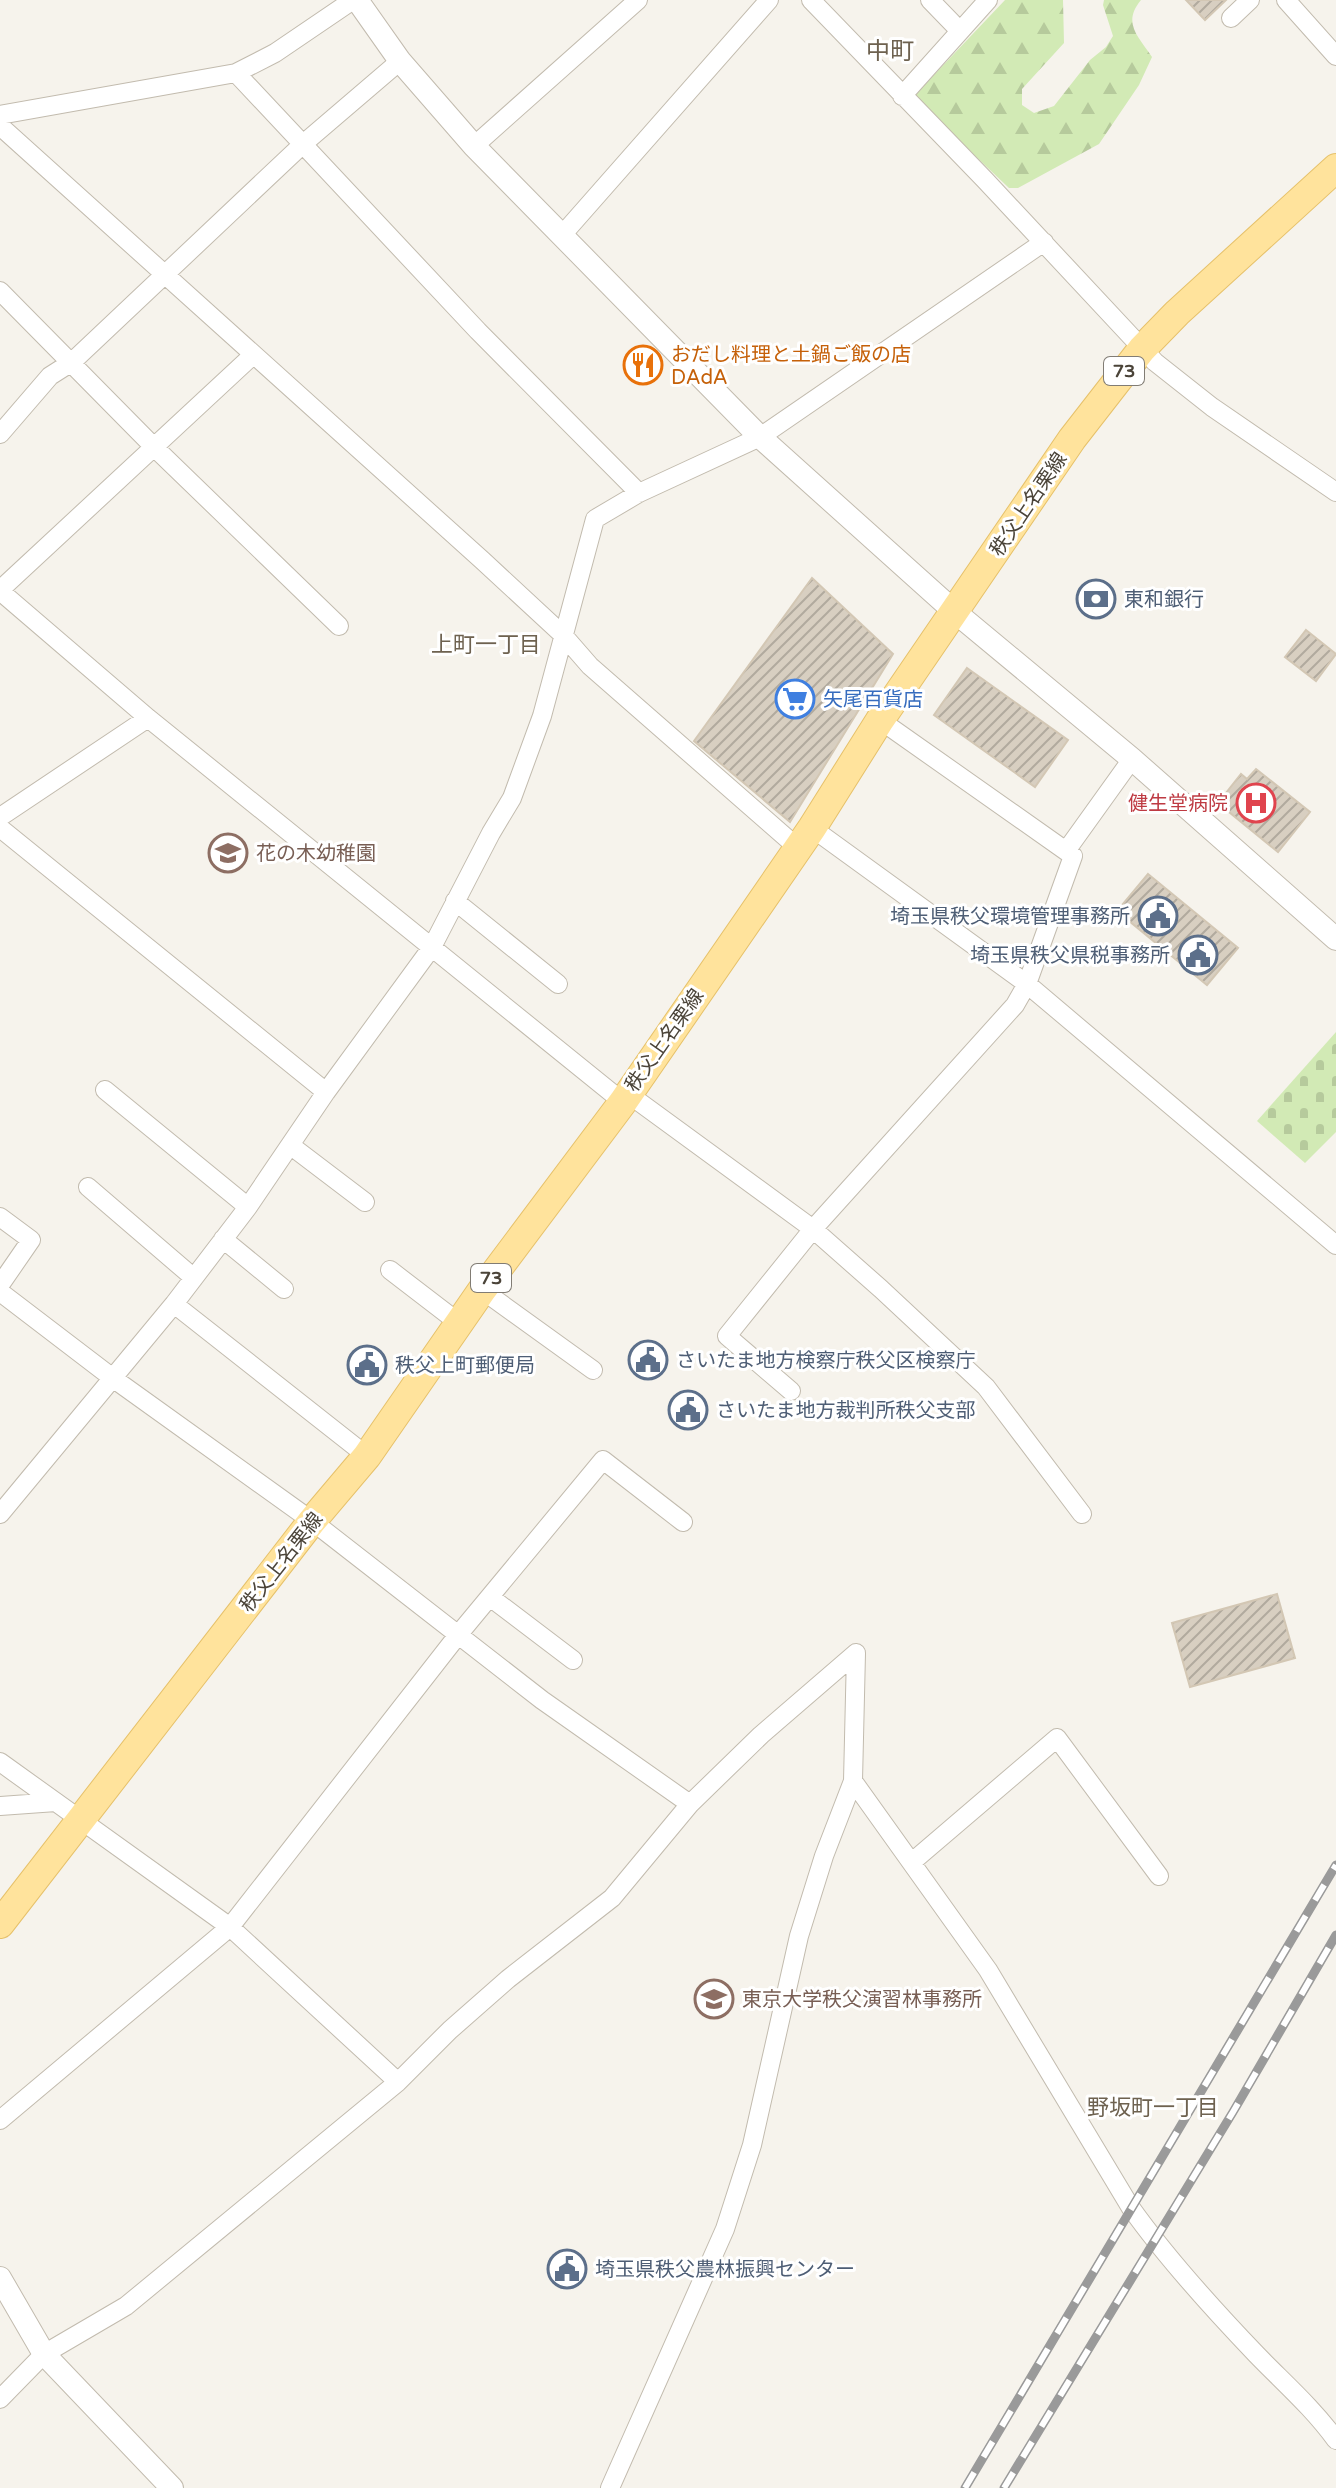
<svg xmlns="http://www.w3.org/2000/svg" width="1336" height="2488" font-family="'Varela Round','Noto Sans JP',sans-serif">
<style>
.forest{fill:url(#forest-firs)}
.cemetery{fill:url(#cemetery-stones)}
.building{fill:url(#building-hatch);stroke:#d3c7b4;stroke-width:2}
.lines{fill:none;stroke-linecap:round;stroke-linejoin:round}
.minor-casing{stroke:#c2bbae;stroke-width:20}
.tertiary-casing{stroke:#c2bbae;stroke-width:24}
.primary-casing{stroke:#e6c16a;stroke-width:30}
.minor{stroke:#fff;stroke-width:18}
.tertiary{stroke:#fff;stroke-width:22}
.primary{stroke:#ffe39c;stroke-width:28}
.rail-casing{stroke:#9a9a9a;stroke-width:9}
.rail{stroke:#fff;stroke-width:6;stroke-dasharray:18;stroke-linecap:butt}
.labels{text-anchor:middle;stroke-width:6;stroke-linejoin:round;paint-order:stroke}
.shield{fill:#fff;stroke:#817c74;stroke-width:2}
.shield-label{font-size:18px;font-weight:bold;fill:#4b4439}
.food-label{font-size:20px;fill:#c56008;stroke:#fff;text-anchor:start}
.street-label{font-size:20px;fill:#4b4439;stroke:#fff}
.service-label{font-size:20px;fill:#4e5e75;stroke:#fff;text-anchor:start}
.shop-label{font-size:20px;fill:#366cbe;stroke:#fff;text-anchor:start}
.health-label{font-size:20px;fill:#be3a42;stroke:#fff;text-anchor:end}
.education-label{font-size:20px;fill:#785e54;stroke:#fff;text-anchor:start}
.neighbourhood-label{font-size:22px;fill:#6e6250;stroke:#fff}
.quarter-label{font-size:24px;fill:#6e6250;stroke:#fff}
</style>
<defs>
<pattern id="forest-firs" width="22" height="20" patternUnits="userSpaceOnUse" patternTransform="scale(2)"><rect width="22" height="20" fill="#d2eab5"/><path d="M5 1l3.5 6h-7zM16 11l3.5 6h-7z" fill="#b6ca9c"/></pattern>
<pattern id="cemetery-stones" width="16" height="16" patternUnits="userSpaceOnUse" patternTransform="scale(2)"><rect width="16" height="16" fill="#d2eab5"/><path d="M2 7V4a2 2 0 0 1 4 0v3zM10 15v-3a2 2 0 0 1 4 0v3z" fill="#b6ca9c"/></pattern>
<pattern id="building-hatch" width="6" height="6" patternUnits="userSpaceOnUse" patternTransform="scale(2)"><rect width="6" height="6" fill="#d8cfc1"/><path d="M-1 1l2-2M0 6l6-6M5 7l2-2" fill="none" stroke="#b1aa9e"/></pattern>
</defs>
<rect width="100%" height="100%" fill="#f6f3ec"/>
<path class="forest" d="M1005,0h58l1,43 -42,46v16l12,8 20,-7 36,-46 16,-13 7,-11 -10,-31 1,-5h37c-19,23 -3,36 11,57l-13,28 -40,59 -81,44h-9l-96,-91z"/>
<path class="cemetery" d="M1336,1032v100l-31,31 -48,-42z"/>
<path class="building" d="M1186,0h40l-21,20z
M812,578l81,76 -103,168 -96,-81z
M1306,630l30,24 -20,27 -31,-24z
M967,668l101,72 -33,47 -101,-72z
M1256,769l54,43 -32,40 -60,-49 23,-29 6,5z
M1148,874l90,74 -31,37 -90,-74z
M1277,1594l18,64 -105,29 -18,-64z"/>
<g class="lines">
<defs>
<path id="minor" d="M811,0l174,180 170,182 57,45 124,85
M930,0l30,31
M1286,0l50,56
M1231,18l19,-18
M236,73l242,258 161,162
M902,96l86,-96
M0,115l236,-42 39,-20 78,-53
M0,126l482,434 81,75 27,31 208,182
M474,146l164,-146
M563,234l206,-234
M0,291l153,155 186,180
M0,434l50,-58 22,-14 231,-218 97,-83
M0,590l253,-235
M0,591l148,127 475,384
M0,817l148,-99
M0,828l326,264
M812,828l215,156 309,261
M1066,851l66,-92
M455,901l103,83
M105,1090l143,117
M627,1093l186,136 68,60 105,98 96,127
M290,1145l75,57
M88,1187l106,91
M0,1217l31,23 -31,45
M223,1239l61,50
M390,1270l69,53
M482,1290l111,80
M0,1292l114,87 198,142 230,179 148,104
M174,1304l193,152
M791,1391l-64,-55 86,-107 202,-224 12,-21 46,-128 -193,-136
M0,1514l174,-210 74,-97 78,-115 106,-145 59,-114 21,-35 30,-82 53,-197 44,-26 121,-56 284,-195
M490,1597l83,63
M0,1762l230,165 168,155
M853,1781l135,189 143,238c37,52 81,100 125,146 27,28 57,54 80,86
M0,1806l56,-4
M912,1862l145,-124 102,138
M0,2120l230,-193 228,-292 145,-175 80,62
M0,2399l44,-45 82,-48 272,-224 52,-52 58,-51 104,-81 78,-94 71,-69 95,-82
M610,2488l115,-259 27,-84 47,-209 25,-80 29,-75 3,-128"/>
<path id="tertiary" d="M357,0l43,61 74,85 286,291 195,175 177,147 204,180
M0,2278l44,76 128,134"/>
<path id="primary" d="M0,1924l312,-403 55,-65 115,-166 141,-188 189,-274 68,-108 192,-281 70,-90 35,-36 159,-145"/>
</defs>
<use href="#minor" class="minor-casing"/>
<use href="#tertiary" class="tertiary-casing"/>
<use href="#primary" class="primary-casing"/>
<use href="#minor" class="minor"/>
<use href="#tertiary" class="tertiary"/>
<use href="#primary" class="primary"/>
<defs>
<path id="rail" d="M965,2488l371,-623
M1004,2488l229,-376 103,-177"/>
</defs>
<use href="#rail" class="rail-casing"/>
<use href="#rail" class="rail"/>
</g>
<defs>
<symbol id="restaurant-ring" viewBox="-11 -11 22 22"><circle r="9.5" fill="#fff" stroke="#e8710a" stroke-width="1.5"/><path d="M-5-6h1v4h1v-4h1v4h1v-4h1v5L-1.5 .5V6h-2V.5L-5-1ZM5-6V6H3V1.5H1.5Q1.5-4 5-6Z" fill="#e8710a"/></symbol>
<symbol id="bank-ring" viewBox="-11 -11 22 22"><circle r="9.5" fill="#fff" stroke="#5c6f8a" stroke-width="1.5"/><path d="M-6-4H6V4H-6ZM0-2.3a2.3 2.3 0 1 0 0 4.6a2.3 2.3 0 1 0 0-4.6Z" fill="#5c6f8a"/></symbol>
<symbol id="supermarket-ring" viewBox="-11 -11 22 22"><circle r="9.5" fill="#fff" stroke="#3f7fe0" stroke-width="1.5"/><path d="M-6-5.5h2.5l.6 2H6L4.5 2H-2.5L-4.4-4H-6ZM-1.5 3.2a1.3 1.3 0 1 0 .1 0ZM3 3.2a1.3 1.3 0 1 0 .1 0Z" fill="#3f7fe0"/></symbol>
<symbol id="hospital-ring" viewBox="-11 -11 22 22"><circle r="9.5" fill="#fff" stroke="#e0444e" stroke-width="1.5"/><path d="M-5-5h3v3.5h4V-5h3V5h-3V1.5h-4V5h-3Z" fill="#e0444e"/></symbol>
<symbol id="school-ring" viewBox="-11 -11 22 22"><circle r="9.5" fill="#fff" stroke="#8d6e63" stroke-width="1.5"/><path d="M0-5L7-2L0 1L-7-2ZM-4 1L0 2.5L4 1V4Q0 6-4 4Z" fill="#8d6e63"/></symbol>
<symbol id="civic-ring" viewBox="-11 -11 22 22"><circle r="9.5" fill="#fff" stroke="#5c6f8a" stroke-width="1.5"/><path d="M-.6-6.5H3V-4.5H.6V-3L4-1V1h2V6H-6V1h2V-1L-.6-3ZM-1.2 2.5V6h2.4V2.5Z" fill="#5c6f8a"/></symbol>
<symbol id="university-ring" viewBox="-11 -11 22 22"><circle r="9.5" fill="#fff" stroke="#8d6e63" stroke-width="1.5"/><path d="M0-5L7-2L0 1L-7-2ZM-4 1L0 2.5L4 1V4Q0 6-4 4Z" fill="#8d6e63"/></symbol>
</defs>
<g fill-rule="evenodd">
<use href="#restaurant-ring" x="621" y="343" width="44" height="44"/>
<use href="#bank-ring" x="1074" y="577" width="44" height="44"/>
<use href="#supermarket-ring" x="773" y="677" width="44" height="44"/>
<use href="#hospital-ring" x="1234" y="781" width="44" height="44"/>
<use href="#school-ring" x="206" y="831" width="44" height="44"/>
<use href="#civic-ring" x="1136" y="894" width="44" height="44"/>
<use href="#civic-ring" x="1176" y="933" width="44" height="44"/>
<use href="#civic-ring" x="626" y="1338" width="44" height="44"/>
<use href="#civic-ring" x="345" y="1343" width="44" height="44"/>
<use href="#civic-ring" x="666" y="1388" width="44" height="44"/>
<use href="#university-ring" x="692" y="1977" width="44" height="44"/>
<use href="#civic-ring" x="545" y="2247" width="44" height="44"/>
</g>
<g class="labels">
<g class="shield">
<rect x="1104" y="357" width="40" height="28" rx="6"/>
<rect x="471" y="1264" width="40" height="28" rx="6"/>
</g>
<g class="shield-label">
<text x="1124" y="377">73</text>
<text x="491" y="1284">73</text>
</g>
<g class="food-label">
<text x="671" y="361">おだし料理と土鍋ご飯の店<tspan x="671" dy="23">DAdA</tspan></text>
</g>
<g class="street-label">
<text transform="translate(1028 504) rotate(-56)" y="7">秩父上名栗線</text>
<text transform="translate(664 1040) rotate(-55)" y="7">秩父上名栗線</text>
<text transform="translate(281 1562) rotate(-52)" y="7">秩父上名栗線</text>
</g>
<g class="service-label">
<text x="1124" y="606">東和銀行</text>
<text x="1130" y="923" text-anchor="end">埼玉県秩父環境管理事務所</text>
<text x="1170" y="962" text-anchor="end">埼玉県秩父県税事務所</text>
<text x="676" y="1367">さいたま地方検察庁秩父区検察庁</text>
<text x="395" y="1372">秩父上町郵便局</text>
<text x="716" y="1417">さいたま地方裁判所秩父支部</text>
<text x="595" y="2276">埼玉県秩父農林振興センター</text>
</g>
<g class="shop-label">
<text x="823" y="706">矢尾百貨店</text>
</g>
<g class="health-label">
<text x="1228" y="810">健生堂病院</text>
</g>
<g class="education-label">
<text x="256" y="860">花の木幼稚園</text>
<text x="742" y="2006">東京大学秩父演習林事務所</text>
</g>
<g class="neighbourhood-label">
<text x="486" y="652">上町一丁目</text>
<text x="1153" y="2115">野坂町一丁目</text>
</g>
<g class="quarter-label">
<text x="890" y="59">中町</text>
</g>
</g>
</svg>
